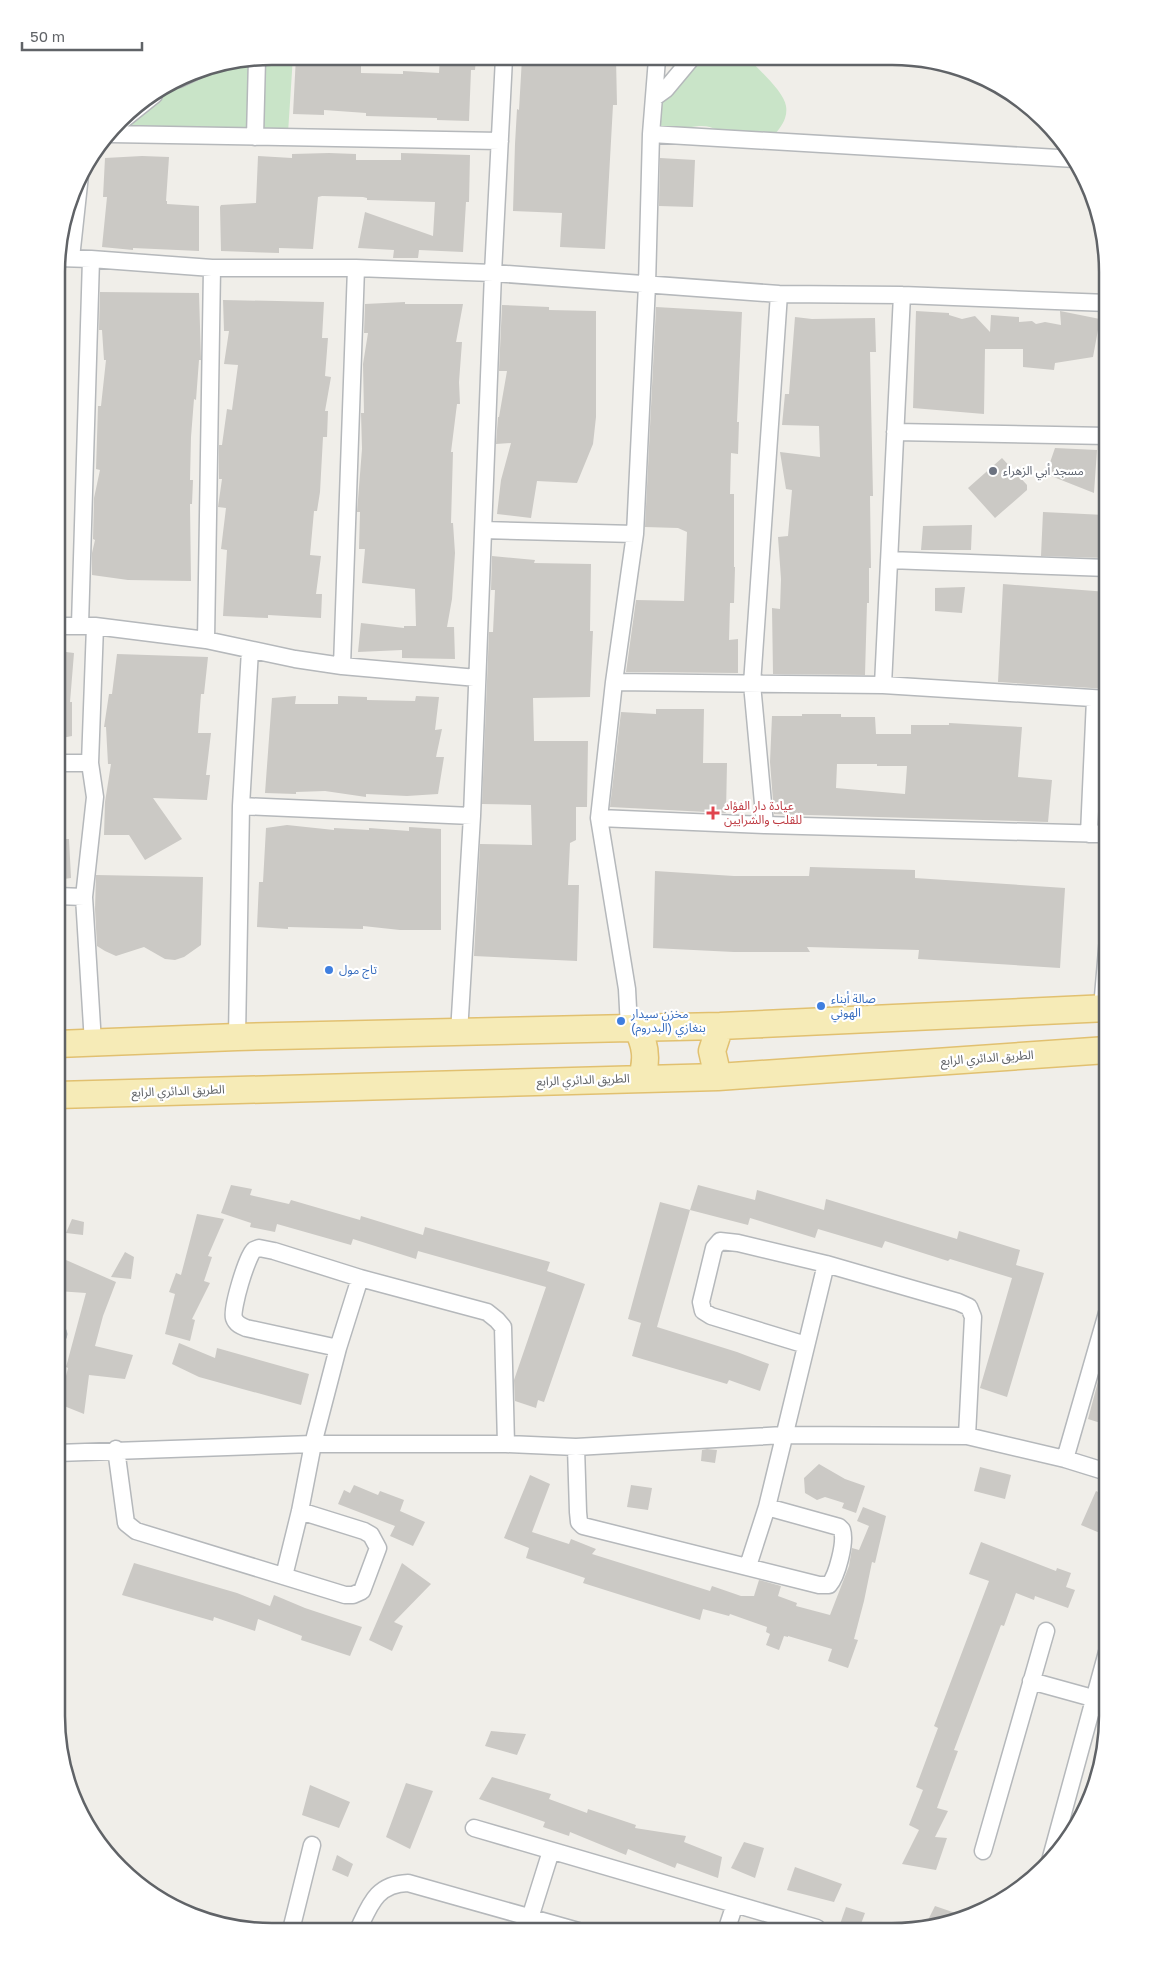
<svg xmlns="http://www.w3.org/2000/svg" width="1164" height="1988" font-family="'Golos Text','Noto Sans Arabic',sans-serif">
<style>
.green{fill:#c9e4c8}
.building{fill:#cbc9c5;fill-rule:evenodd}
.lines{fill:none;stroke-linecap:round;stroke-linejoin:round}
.street-casing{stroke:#b5b8bb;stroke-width:19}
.primary-casing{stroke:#e1c070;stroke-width:29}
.street{stroke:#fff;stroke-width:16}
.primary{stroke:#f6ebb7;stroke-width:26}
.worship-dot{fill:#6b7280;stroke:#fff;stroke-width:2}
.health-dot{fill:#e0444e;stroke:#fff;stroke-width:2}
.shop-dot{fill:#3f7fe0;stroke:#fff;stroke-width:2}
.labels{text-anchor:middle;stroke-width:4.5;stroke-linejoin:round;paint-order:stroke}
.worship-label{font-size:12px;fill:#5b616d;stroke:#fff;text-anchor:start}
.health-label{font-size:12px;fill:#be3a42;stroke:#fff;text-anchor:start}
.shop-label{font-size:12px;fill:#366cbe;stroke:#fff;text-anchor:start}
.street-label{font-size:12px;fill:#606367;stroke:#fff}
.rim{fill:none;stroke:#606367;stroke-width:2.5}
</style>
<rect width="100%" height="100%" fill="#f0eee9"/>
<path class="green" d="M272,56h21l-5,77 -176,-1 17,-22 61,-37z
M691,59h58c10,11 35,33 37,47 2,12 -5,21 -12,29 -10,1 -30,6 -39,3 -13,-4 -21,-13 -36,-12 -16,1 -25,10 -41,0l1,-30z
M78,179l-9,78h-11v-13z"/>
<path class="building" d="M296,56l33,1 -1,8 33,1v7l42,1v-3l36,2 1,-16 36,1 -1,12h-4l-2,51 -32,-1v-2l-71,-2v-3l-42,-3v5l-31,-1z
M522,58h94l1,47h-4l-8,144 -45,-2 2,-34 -49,-2 2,-67 2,-35 2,1z
M329,153l27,1v6h45v-7l69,2 -1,47h-3l-3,50 -44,-2 -1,8h-25l1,-8 -36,-2 7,-36 68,24 2,-34 -68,-2v-2l-4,-1 -41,-1 -4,1 -5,52 -34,-1v5l-58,-2 -1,-44 1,-2 35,-2 2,-47 34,2v-4z
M142,156l27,1 -3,44h1v3l32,2v45l-66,-3v2l-31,-3 5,-50h-4l2,-39z
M660,158l35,2 -2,47 -34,-1z
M100,292l99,1 2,67h-2l-3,40 -2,-1 -3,38 -1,43h3l-1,24h-2l1,77 -63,-1 -36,-5v-22l3,-13 -2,-1 1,-41 6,-28 -4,-1 2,-63h3l5,-46h-2l-2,-30h-3z
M223,300l101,2 -2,36h6l-3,38 6,1 -6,34h3l-1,26h-4l-3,55 -3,19h-3l-4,44 11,1 -5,38h6l-1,24 -53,-3v3l-45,-2 4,-66 -6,-1 5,-41 -8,-1 4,-28h-3v-34h3l5,-36 5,1 6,-45 -14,-1 5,-33h-5z
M405,302v2h58l-7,38h6l-3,40 1,22h-3l-6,48h2l-2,71h2l2,30 -3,46 -5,28h7l1,32 -53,-1v-8l-44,2 3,-29 43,5v-2h12l-1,-37 -53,-6 3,-34h-6l1,-37h-3l5,-63 -1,-36h3l-1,-49 5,-31h-4l1,-29z
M502,305l47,2v3l47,1v106l-3,27 -16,39 -40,-2 -6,37 -34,-4 4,-34 10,-37 -15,1 2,-27h1l8,-46h-8z
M656,307l86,5 -5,110h2l-1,32 -7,-1 -1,41h4v73h1l-1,36h-4l-1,37 9,-1v34l-112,-1 10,-72 48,1 3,-69 -9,-4 -33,-1z
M916,311l33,2v2l13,4 13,-3 15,16 1,-17 28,2v5l13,-1 4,3 9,-2 16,3 -1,-14 40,8 -7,38 -38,6 -1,7 -31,-3v-18h-38l-1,65 -71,-6z
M795,317l17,2 63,-1 1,34h-6l3,144h-3l1,72h-2v35h-2l-2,72 -92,-1 -1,-66 8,1 1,-30 -3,-42 10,-1 4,-46 -6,-1 -6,-37 40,5 -1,-31 -37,-1 3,-31h4z
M1055,448l42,2 -3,43 -48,-19z
M1002,458l25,27v5l-32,28 -27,-30z
M1043,512l62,3 -1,43 -63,-2z
M972,525l-1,25h-50l2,-24z
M492,556l43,4 -1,3 57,1 -1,67h3l-3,66 -57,1 1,43h54l-1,66h-11v33l-6,3 -2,42h11l-2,76 -103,-5 6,-112 52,1 -1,-40 -49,-1 7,-172h4l2,-42h-4z
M1003,584l105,8v97l-110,-7z
M965,587l-3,26 -27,-2v-23z
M58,651l16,2 -4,49h2v34l-15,3z
M117,654l91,3 -4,37h-3l-3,39h13l-5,42h4l-3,25 -54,-2 29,41 -37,21 -16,-25h-25l1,-33 6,-38h-3l-2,-37h-2l5,-33h3z
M296,696l-1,8h43v-8l29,1v3l48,1 1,-5 23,1 -4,33 7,-1 -6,28h8l-6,37 -31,2 -41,-2v3l-41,-6 -29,1v2l-31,-1 7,-95z
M656,709h48l-1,54h24l-1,50 -116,-6 11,-95 35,2z
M802,714h39v3h34l1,17h35v-9h38v-2l73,4 -4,50 34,3 -4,42 -274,-8 -4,-52 2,-46h30zM837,764h40v2h30l-2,28 -69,-6z
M287,825l47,5v-2l35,2v-2l40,3v-4l32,2v101h-41l-37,-4v3l-75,-2v2l-31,-2 2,-45h4l3,-54z
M57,839h12l2,39 -14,2z
M810,867l105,3v8l150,10 -5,80 -142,-9 1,-9 -112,-3 3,5h-76l-81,-4 2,-77 79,5h75z
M96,875l107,2 -2,68 -17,12 -9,3 -10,-1 -21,-12 -28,9 -11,-5 -8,-5 -2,-37z
M231,1185l21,4 -2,6 39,9 2,-4 69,20 1,-4 62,19 2,-8 125,35 -3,9 38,13 -41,118 -6,-2 -2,8 -21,-7 -1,-21 32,-93 -128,-36 -2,8 -63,-20 -2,6 -74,-21 -2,8 -25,-5 1,-4 -30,-10z
M698,1185l57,15 2,-10 67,20 2,-11 131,40 2,-8 61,19 -4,15 28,8 -37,124 -27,-9 32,-110 -62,-19 -2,2 -63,-20 -3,7 -64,-19 -3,9 -65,-20 -2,7 -58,-15z
M660,1202l30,8 -33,117 80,25 32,12 -9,27 -31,-11 -2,4 -95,-28 9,-33 -13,-4z
M197,1214l27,5 -16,37 4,1 -8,24 6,2 -18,36 3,1 -5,21 -25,-7 10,-40 -6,-2 7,-19 5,2z
M72,1219l12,3 -1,13 -17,-2z
M125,1252l9,5 -3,22 -20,-2z
M57,1259l9,1 50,22 -13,34 -8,30 38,9 -8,24 -36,-4 -5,39 -25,-10 9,-36 -2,-1 20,-74 -29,-2z
M179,1343l36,15 2,-10 92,26 -8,31 -102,-28 -27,-13z
M1103,1363h4v62l-19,-6z
M707,1449l10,1 -2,13 -14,-2 1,-11z
M819,1464l26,15 20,7 -9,27 -14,-5 2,-5 -19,-6 -8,3 -12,-7 -1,-15z
M980,1467l31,8 -6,24 -31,-8z
M530,1475l20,9 -18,48 37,12 2,-5 25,10 -4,5 118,37 2,-5 29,10h13l5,-16 22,6 -3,10 19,7 -1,3 34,9 19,-49 3,-18 7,2 10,-24 -12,-5 6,-14 23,9 -11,47 -3,-1 -8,39 -10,38 4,1 -10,28 -20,-7 4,-12 -44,-13v1l-4,-1 -5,14 -13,-5 4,-11 -4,-2 1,-5 -37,-13 -1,2 -26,-7 -3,11 -117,-37 2,-5 -59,-20 3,-10 -25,-10z
M354,1485l24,10 2,-4 24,9 -4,11 25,11 -12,24 -23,-10 5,-10 -57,-22 6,-14 6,3z
M631,1485l21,3 -4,22 -21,-3z
M1096,1491l11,5v40l-26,-11z
M981,1542l75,29 1,-3 14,5 -5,14 9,3 -7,18 -33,-12 -1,4 -18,-7 -12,33 -3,-1 -47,125 4,1 -21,57 11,3 -13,26 12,1 -11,32 -34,-6 17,-34 -10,-5 14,-35 -7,-3 22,-59 -4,-2 55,-145 -20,-7z
M134,1563l103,30 33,13 4,-11 31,13 57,19 -12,29 -49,-16 1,-4 -44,-17 -3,12 -41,-14 -1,4 -91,-26z
M402,1563l29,21 -37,38 9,4 -11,25 -23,-11z
M491,1731l35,3 -9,21 -32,-9z
M492,1777l59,17 -2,5 38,14 1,-4 48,16 -1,3 51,8 -2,6 38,15 -4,21 -41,-15 -2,5 -47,-19 -2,6 -56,-23 -1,4 -26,-9 2,-5 -66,-23z
M406,1783l27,8 -23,58 -24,-12z
M310,1785l40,17 -11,26 -37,-13z
M744,1842l20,6 -9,30 -24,-10z
M337,1855l16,9 -5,13 -16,-7z
M795,1867l47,17 -8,18 -47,-12z
M935,1906l32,11 -5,3 -37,6z
M846,1907l19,6 -7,19 -19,-5z"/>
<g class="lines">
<defs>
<path id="street" d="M179,79l17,-8
M655,97l11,-8 25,-30
M119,123l35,-28
M111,134l389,7
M651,134l424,25
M255,137l2,-78
M58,258l33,1 121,9h144l137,5 286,21 123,1 206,8
M71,258l9,-83
M895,432l213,4
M483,530l152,4
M889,560l219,8
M80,625l11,-366
M58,626h37l111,14 89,19 47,7 135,12
M206,640l6,-372
M342,666l14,-398
M614,682l269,3 225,14
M883,685l19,-390
M57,763h33
M241,806l231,10
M599,818l166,7 343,9
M765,825l-13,-141 27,-390
M1089,834l6,-135
M57,896l27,1
M1102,1008l6,-70
M629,1027l-2,-38 -28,-171 15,-136 21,-148 12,-249 4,-151 6,-75
M459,1033l13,-217 21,-543 11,-215
M237,1037l4,-231 9,-156
M93,1043l-9,-146 11,-100 -5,-34 5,-137
M57,1334h1
M806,1345l-95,-29 -8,-5 -2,-9 13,-54 6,-7 18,2 88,21 132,38 11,5 4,10 -6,119
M338,1348l-92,-20c-5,-2 -10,-4 -12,-10 -3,-9 13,-62 20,-68l5,-2 15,3 86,27 127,34 10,8 6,7 3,117
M576,1447l2,65 1,10 4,4 236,59h10c8,-9 17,-43 13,-55l-3,-3 -72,-20
M116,1449l10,74 10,8 209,64h8l9,-4 16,-43 -7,-13 -7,-4 -64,-20
M57,1453l256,-9h193l70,3 208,-12 183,1 98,23 42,13
M1065,1459l42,-146
M748,1566l19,-59 59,-243
M284,1576l16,-65 13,-67 25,-96 22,-70
M1031,1681l76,21
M474,1828l343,100
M983,1851l63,-220
M1050,1861l57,-209
M530,1918l21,-67
M291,1930l21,-85
M358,1930c12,-25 18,-46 50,-47l170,48
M726,1931l9,-27"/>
<path id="primary" d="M636,1027c10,17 12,33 5,52
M57,1044l180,-7 483,-11 388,-18
M718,1077l-6,-26 8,-25
M57,1095l661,-18 389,-27"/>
</defs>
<use href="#street" class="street-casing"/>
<use href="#primary" class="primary-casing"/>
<use href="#street" class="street"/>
<use href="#primary" class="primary"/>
</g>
<circle class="worship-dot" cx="993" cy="471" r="5"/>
<path class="health-dot" d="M710.5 805.5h5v5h5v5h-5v5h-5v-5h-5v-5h5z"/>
<g class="shop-dot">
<circle cx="329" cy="970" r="5"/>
<circle cx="821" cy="1006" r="5"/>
<circle cx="621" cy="1021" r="5"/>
</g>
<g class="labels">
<g class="worship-label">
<text x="1003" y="475">مسجد أبي الزهراء</text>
</g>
<g class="health-label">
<text x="724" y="810">عيادة دار الفؤاد<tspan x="724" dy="14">للقلب والشرايين</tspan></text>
</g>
<g class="shop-label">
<text x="339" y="974">تاج مول</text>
<text x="831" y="1003">صالة أبناء<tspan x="831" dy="14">الهوني</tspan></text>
<text x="631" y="1018">مخزن سيدار<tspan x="631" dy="14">بنغازي (البدروم)</tspan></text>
</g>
<g class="street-label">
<text transform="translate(987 1058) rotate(-4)" y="4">الطريق الدائري الرابع</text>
<text transform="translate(583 1080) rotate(-2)" y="4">الطريق الدائري الرابع</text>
<text transform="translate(178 1091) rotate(-2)" y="4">الطريق الدائري الرابع</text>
</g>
</g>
<path d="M0 0H1164V1988H0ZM272 65H892A207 207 0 0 1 1099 272V1716A207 207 0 0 1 892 1923H272A207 207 0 0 1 65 1716V272A207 207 0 0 1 272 65Z" fill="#fff" fill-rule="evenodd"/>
<path class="rim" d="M272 65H892A207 207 0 0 1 1099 272V1716A207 207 0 0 1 892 1923H272A207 207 0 0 1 65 1716V272A207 207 0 0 1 272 65Z"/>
<path d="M22 42v8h120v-8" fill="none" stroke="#606367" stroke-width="2.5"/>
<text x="30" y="42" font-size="15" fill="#606367" stroke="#ffffff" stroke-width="4" paint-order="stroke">50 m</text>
</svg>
